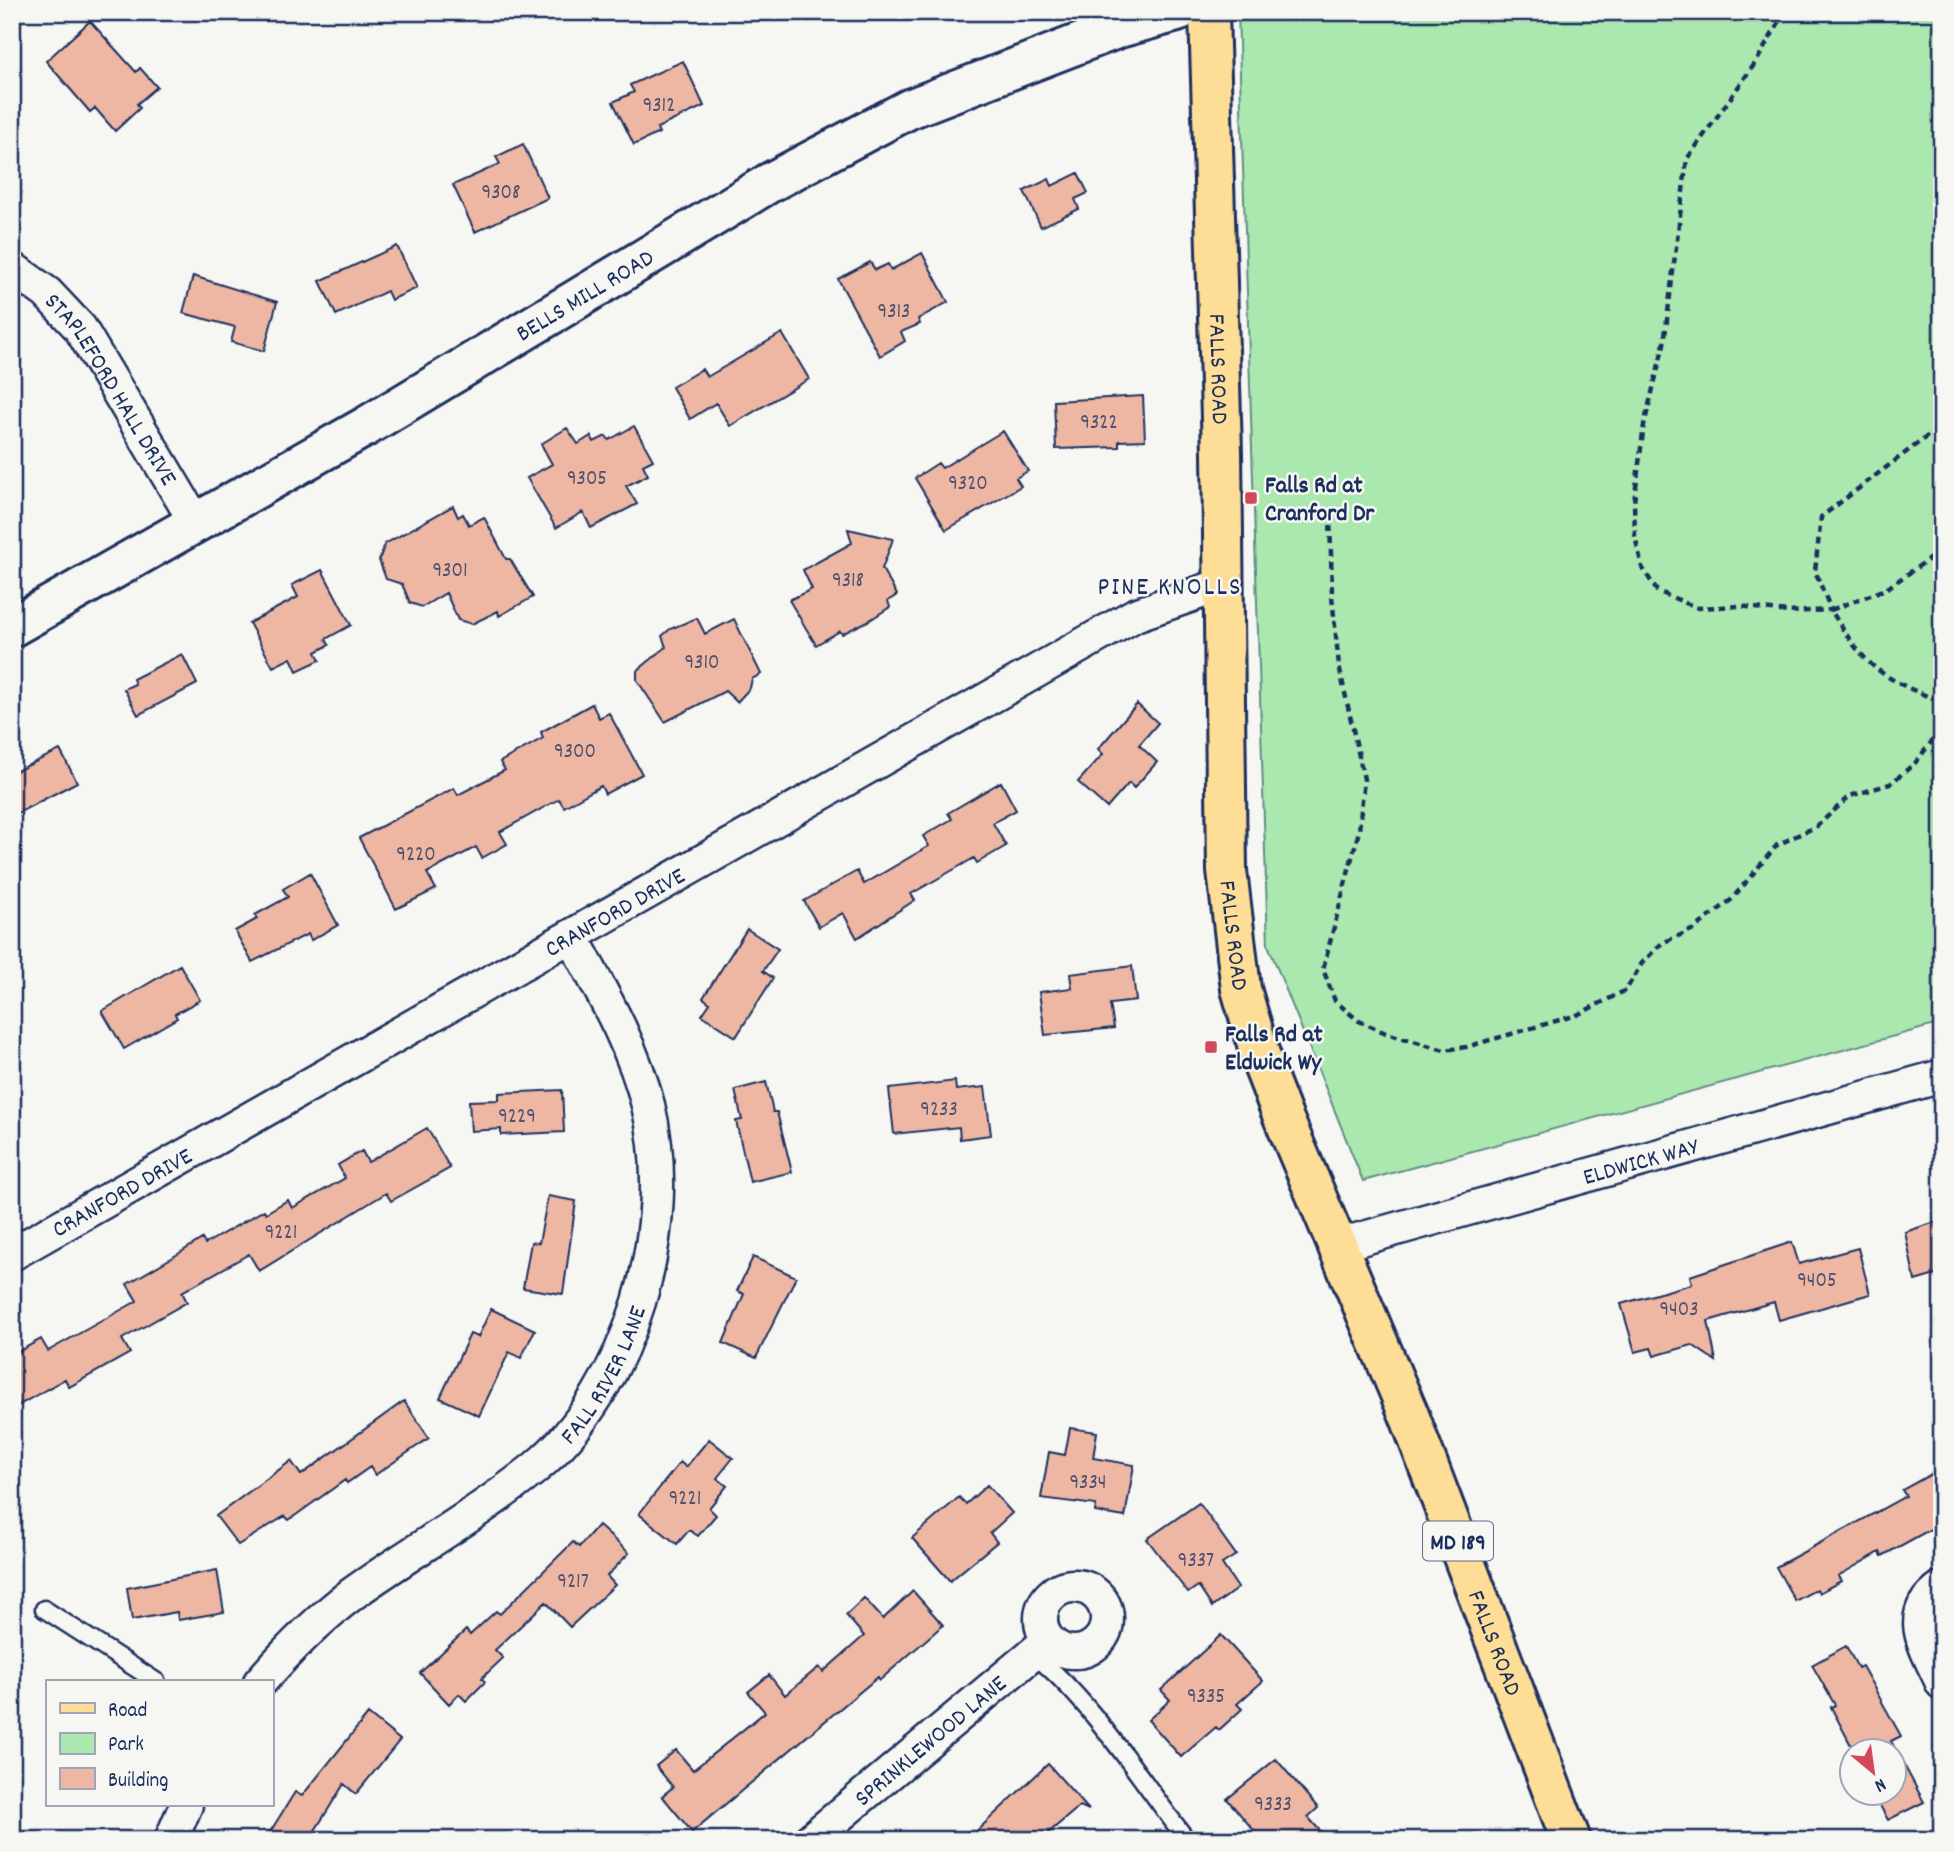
<svg xmlns="http://www.w3.org/2000/svg" width="1954" height="1852" font-family="Dekko,sans-serif">
<style>
.green{fill:#aae8af;stroke:#628c86;stroke-width:2}
.building{fill:#eeb7a3;stroke:#1b2f5e;stroke-width:2}
.lines{fill:none;stroke-linecap:round;stroke-linejoin:round}
.service-casing{stroke:#1b2f5e;stroke-width:21}
.minor-casing{stroke:#1b2f5e;stroke-width:37}
.tertiary-casing{stroke:#1b2f5e;stroke-width:44}
.primary-casing{stroke:#1b2f5e;stroke-width:44}
.path{stroke:#1b2f5e;stroke-width:4.5;stroke-dasharray:7 5;stroke-linecap:butt}
.service{stroke:#f6f6f2;stroke-width:16}
.minor{stroke:#f6f6f2;stroke-width:32}
.tertiary{stroke:#f6f6f2;stroke-width:38}
.primary{stroke:#fedd96;stroke-width:38}
.poi-dot{fill:#d1495b;stroke:#f6f6f2;stroke-width:2.5}
.labels{text-anchor:middle;stroke-width:5;stroke-linejoin:round;paint-order:stroke}
.number-label{font-size:21px;fill:#50516f}
.shield{fill:#f6f6f2;stroke:#5d6b8a;stroke-width:2}
.shield-label{font-size:23px;font-weight:bold;fill:#1b2f5e}
.street-label{font-size:24px;fill:#1b2f5e;stroke:#f6f6f2}
.poi-label{font-size:24px;font-weight:bold;fill:#1b2f5e;stroke:#f6f6f2;text-anchor:start}
.neighbourhood-label{font-size:26px;letter-spacing:2px;fill:#1b2f5e;stroke:#f6f6f2}
</style>
<rect width="100%" height="100%" fill="#f6f6f2"/>
<filter id="ink" filterUnits="userSpaceOnUse"><feTurbulence type="fractalNoise" baseFrequency=".0143" numOctaves="2"/><feDisplacementMap in="SourceGraphic" scale="14" xChannelSelector="R" yChannelSelector="G"/><feConvolveMatrix kernelMatrix="1 2 1 2 8 2 1 2 1" color-interpolation-filters="sRGB"/></filter>
<g filter="url(#ink)">
<path class="green" d="M1238,12h704v1011l-579,158 -95,-236z"/>
<path class="building" d="M90,21l46,51 4,-4 17,19 -20,17 3,4 -25,23 -20,-23 -5,4 -44,-51z
M683,61l21,45 -47,22 2,5 -25,12 -21,-43 21,-10 -4,-7z
M523,144l25,54 -73,34 -22,-47 47,-21 -4,-7z
M1078,173l10,20 -13,6 4,10 -38,18 -17,-36 25,-12 3,7z
M397,246l20,42 -26,12 -4,-9 -51,24 -16,-34z
M922,253l26,49 -30,17 2,5 -19,8 4,9 -25,15 -42,-77 32,-17 5,8 13,-6 3,6z
M193,276l84,26 -13,49 -33,-9 4,-15 -52,-14z
M782,333l27,46 -79,47 -14,-23 -26,16 -18,-32 30,-18 5,8z
M1143,396l2,44 -26,1v6l-63,2 -2,-48z
M634,426l19,34 -10,5 5,10 -22,11 11,18 -46,24 -8,-16 -27,16 -29,-50 25,-14 -11,-20 26,-16 11,16 13,-8 3,6 12,-6 3,4z
M1003,431l25,40 -12,7 5,8 -75,44 -31,-52 23,-15 4,5z
M453,506l5,11 5,-3 6,11 15,-8 22,42h4l23,38 -34,19 -1,-5 -26,13 -14,-4 -12,-27 -24,14 -12,-4 -8,-19 -16,-5 -7,-19 6,-16z
M848,529l45,10 -11,30 15,26 -9,6 2,6 -20,13 -28,14 -2,-3 -24,14 -27,-45 23,-11 -9,-19 49,-27z
M322,570l29,55 -25,14 3,6 -13,7 4,8 -23,11 -6,-13 -18,9 -24,-44 49,-26 -6,-12z
M697,618l8,16 29,-15 27,55 -9,5 -2,9 -13,14 -12,-11 -60,31 -28,-42v-9l29,-24 -4,-11 8,-7z
M182,654l15,30 -59,31 -14,-26 11,-5 -2,-5z
M592,704l7,14 10,-5 33,61 -37,20 -4,-8 -37,21 -5,-8 -59,33 7,12 -25,14 -6,-11 -49,26 9,16 -40,20 -37,-71 95,-50 4,7 47,-25 -5,-8 43,-24 -2,-6z
M1137,704l21,19 -19,22 18,17 -23,26 -5,-5 -22,25 -29,-26 25,-28 -5,-5z
M60,750l17,32 -65,34v-43z
M1001,782l15,28 -23,13 13,23 -29,17 -3,-5 -63,36 4,6 -58,38 -14,-25 -24,14 -15,-26 53,-30 7,13 65,-38 -6,-10 29,-17 -4,-6z
M310,873l28,52 -27,15 -3,-6 -56,28 -17,-31 22,-12 -2,-4 33,-18 -5,-8z
M747,929l31,20 -15,22 10,7 -37,59 -34,-22 8,-12 -7,-5z
M180,965l20,35 -25,14 2,4 -53,31 -22,-38z
M1132,966l4,35 -26,3 4,24 -69,7 -6,-43 33,-4 -2,-14z
M955,1081l1,9 29,-3 6,48 -31,4 -1,-12 -65,7 -5,-45z
M766,1082l7,30h4l15,60 -42,10 -14,-61 6,-1 -7,-30z
M562,1090l2,42 -63,3v-6l-30,2 -2,-30 30,-1v-7z
M427,1128l23,40 -59,33 -5,-8 -127,78 -10,-17 -67,38 5,10 -65,37 8,14 -61,34 -4,-8 -53,30v-54l29,-16 7,12 89,-50 -10,-17 51,-30 24,-15 3,5 59,-34 2,3 22,-13 4,8 53,-30 -7,-13 24,-14 6,11z
M548,1196l28,5 -13,93 -40,-6 8,-46 8,1z
M1942,1220v53l-27,8 -10,-49z
M1792,1242l7,22 59,-16 12,46 -91,26 -5,-18 -66,19 8,40 -24,-16 -38,11 -3,-8 -16,4 -14,-48 71,-20 -2,-8z
M753,1257l43,20 -40,81 -33,-15 21,-49 -7,-3z
M491,1309l44,21 -14,28 -12,-6 -30,64 -39,-18 30,-64 8,3z
M404,1401l25,37 -54,37 -5,-8 -23,16 -2,-3 -56,40 -4,-4 -47,29 -22,-29 75,-55 10,14z
M1070,1428l27,4 -4,26 41,7 -9,52 -30,-5 1,-7 -55,-7 8,-46 16,3z
M709,1439l24,19 -16,20 10,8 -18,22 7,7 -18,21 -9,-6 -12,14 -38,-30 41,-52 6,5z
M1942,1468v55l-60,33 -2,-4 -42,24 3,5 -22,12 -2,-4 -22,12 -19,-34 130,-71 -4,-6z
M987,1485l25,28 -22,20 7,9 -47,39 -38,-43 47,-41 7,7z
M1199,1503l37,52 -14,9 16,24 -26,19 -14,-21 -10,7 -41,-54z
M598,1525l31,28 -22,23 8,9 -45,42 -24,-25 -51,48 8,8 -21,20 3,4 -19,19 -7,-7 -10,10 -29,-31 46,-43 4,5 26,-24 4,3 73,-72 6,5z
M217,1570l7,42 -46,8 -1,-8 -45,8 -5,-32z
M913,1591l30,34 -63,55 -2,-3 -186,155 -30,-36 11,-9 -17,-21 20,-16 17,20 72,-58 -17,-20 21,-17 16,20 34,-28 4,5 41,-36 -18,-21 18,-17 19,21z
M1221,1635l42,46 -26,23 5,5 -23,21 -3,-3 -35,30 -33,-37 22,-20 -9,-10z
M1846,1646l12,22 4,-2 39,70 -10,5 33,61 -36,18 -15,-27h21v-42h-40l-23,-44 4,-2 -23,-40z
M368,1714l32,26 -44,54 -12,-10 -35,56h-44l30,-48 7,4z
M1276,1759l42,49 -10,9 20,23h-66l-35,-41z
M1048,1764l41,46 -9,-4 -40,34h-73z"/>
<g class="lines">
<defs>
<path id="service" d="M44,1609l113,73
M1034,1655c57,45 108,127 153,185"/>
<g id="minor">
<path id="s1" d="M12,268l35,25 33,35 116,195"/>
<path id="s2" d="M1339,1245l603,-169"/>
<path id="s3" d="M12,1254l1123,-639 89,-31"/>
<circle cx="1074" cy="1619" r="33"/>
<path d="M1942,1587c-40,28 -16,60 0,96"/>
<path id="s4" d="M260,1682c28,-32 58,-62 92,-88 60,-43 125,-79 183,-126 97,-80 143,-243 113,-363 -15,-60 -47,-114 -76,-168"/>
<path d="M171,1840l15,-35"/>
<path id="s5" d="M810,1840l238,-199"/>
</g>
<g id="tertiary">
<path id="s6" d="M12,627l353,-200 404,-244 140,-74 210,-81 58,-16"/>
</g>
<g id="primary">
<path id="s7" d="M1209,12l13,440 5,419 14,118 23,79 19,49 126,298 162,425"/>
</g>
</defs>
<use href="#service" class="service-casing"/>
<use href="#minor" class="minor-casing"/>
<use href="#tertiary" class="tertiary-casing"/>
<use href="#primary" class="primary-casing"/>
<path class="path" d="M1785,12l-29,50 -69,97 -23,185 -20,81 -10,77 1,34 7,31 15,24 41,17 41,-2 49,6 43,-2 -16,-39 6,-54 121,-92
M1330,513l2,83 7,70 25,113 -5,52 -36,138 12,32 24,20 27,12 58,17 22,-3 111,-32 49,-25 16,-27 20,-20 32,-14 37,-29 46,-55 40,-19 33,-30 40,-12 25,-21 27,-35
M1942,550l-56,39 -55,21c34,57 48,67 111,92"/>
<use href="#service" class="service"/>
<use href="#minor" class="minor"/>
<use href="#tertiary" class="tertiary"/>
<use href="#primary" class="primary"/>
</g>
</g>
<g class="poi-dot">
<rect x="1244" y="491" width="14" height="14" rx="3.5"/>
<rect x="1204" y="1040" width="14" height="14" rx="3.5"/>
</g>
<g class="labels">
<g class="number-label">
<text x="659" y="111">9312</text>
<text x="501" y="198">9308</text>
<text x="894" y="317">9313</text>
<text x="1099" y="428">9322</text>
<text x="587" y="484">9305</text>
<text x="968" y="489">9320</text>
<text x="450" y="576">9301</text>
<text x="848" y="586">9318</text>
<text x="702" y="668">9310</text>
<text x="575" y="757">9300</text>
<text x="416" y="860">9220</text>
<text x="939" y="1115">9233</text>
<text x="517" y="1122">9229</text>
<text x="281" y="1238">9221</text>
<text x="1817" y="1286">9405</text>
<text x="1679" y="1315">9403</text>
<text x="1088" y="1488">9334</text>
<text x="685" y="1504">9221</text>
<text x="1196" y="1566">9337</text>
<text x="573" y="1587">9217</text>
<text x="1206" y="1702">9335</text>
<text x="1273" y="1810">9333</text>
</g>
<rect class="shield" x="1423" y="1521.5" width="70" height="39" rx="5"/>
<g class="shield-label">
<text x="1458" y="1549">MD 189</text>
</g>
<g class="street-label">
<text dy="8" stroke="none"><textPath href="#s6" startOffset="662">BELLS MILL ROAD</textPath></text>
<text dy="8" stroke="none"><textPath href="#s7" startOffset="357">FALLS ROAD</textPath></text>
<text dy="8" stroke="none"><textPath href="#s1" startOffset="159">STAPLEFORD HALL DRIVE</textPath></text>
<text dy="8" stroke="none"><textPath href="#s3" startOffset="693">CRANFORD DRIVE</textPath></text>
<text dy="8" stroke="none"><textPath href="#s7" startOffset="924">FALLS ROAD</textPath></text>
<text dy="8" stroke="none"><textPath href="#s2" startOffset="313">ELDWICK WAY</textPath></text>
<text dy="8" stroke="none"><textPath href="#s3" startOffset="126">CRANFORD DRIVE</textPath></text>
<text dy="8" stroke="none"><textPath href="#s4" startOffset="467">FALL RIVER LANE</textPath></text>
<text dy="8" stroke="none"><textPath href="#s7" startOffset="1680">FALLS ROAD</textPath></text>
<text dy="8" stroke="none"><textPath href="#s5" startOffset="156">SPRINKLEWOOD LANE</textPath></text>
</g>
<g class="poi-label">
<text x="1265" y="492">Falls Rd at<tspan x="1265" dy="28">Cranford Dr</tspan></text>
<text x="1225" y="1041">Falls Rd at<tspan x="1225" dy="28">Eldwick Wy</tspan></text>
</g>
<g class="neighbourhood-label">
<text x="1170" y="594">PINE KNOLLS</text>
</g>
</g>
<rect width="1954" height="1852" fill="none" stroke="#f6f6f2" stroke-width="42"/>
<rect x="21" y="21" width="1912" height="1810" fill="none" stroke="#1b2f5e" stroke-width="2.5" filter="url(#ink)"/>
<rect x="46" y="1680" width="228" height="126" fill="#f6f6f2" stroke="#9ea6b7" stroke-width="2"/>
<rect x="60" y="1703" width="35" height="10" fill="#fedd96" stroke="#9ea6b7" stroke-width="2"/>
<text x="108" y="1716" font-size="21" fill="#1b2f5e">Road</text>
<rect x="60" y="1733" width="35" height="21" fill="#aae8af" stroke="#9ea6b7" stroke-width="2"/>
<text x="108" y="1750" font-size="21" fill="#1b2f5e">Park</text>
<rect x="60" y="1768" width="35" height="21" fill="#eeb7a3" stroke="#9ea6b7" stroke-width="2"/>
<text x="108" y="1786" font-size="21" fill="#1b2f5e">Building</text>
<g transform="translate(1873 1772) rotate(151)"><circle r="33" fill="#f6f6f2" stroke="#9ea6b7" stroke-width="2"/>
<path d="M0-5L12 26L0 18L-12 26Z" fill="#d1495b"/>
<text y="-10" font-size="19" font-weight="bold" text-anchor="middle" fill="#1b2f5e">N</text>
</g>
</svg>
